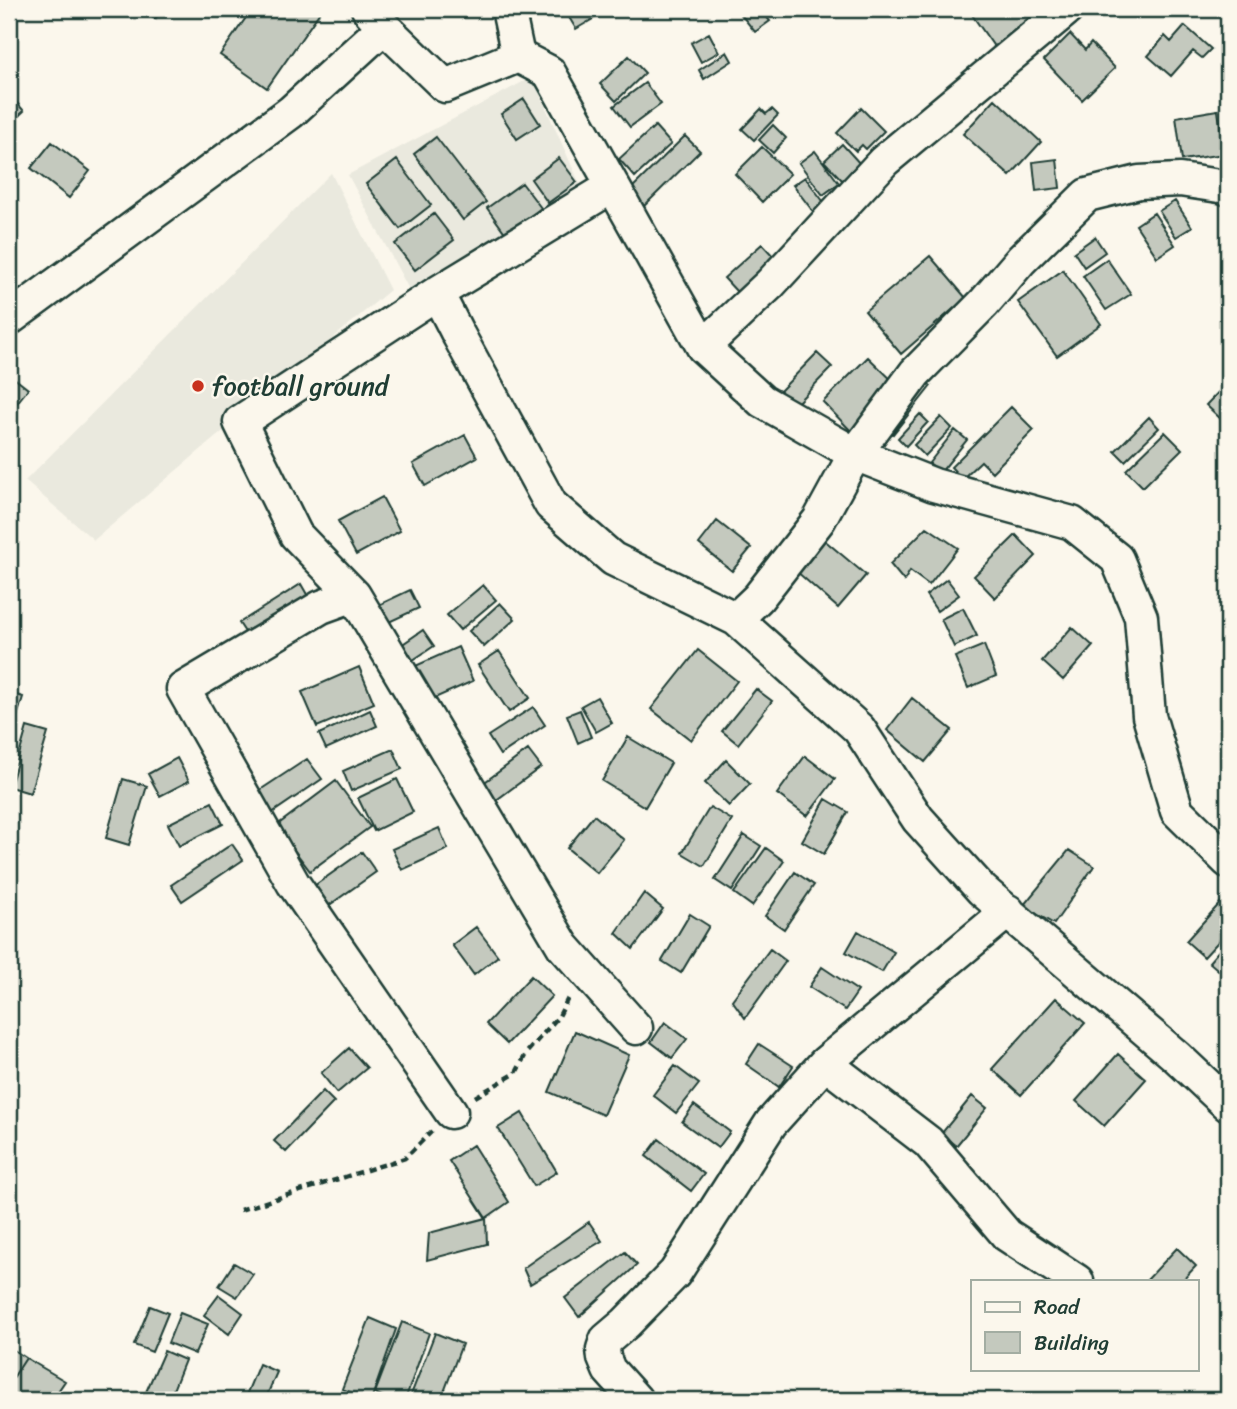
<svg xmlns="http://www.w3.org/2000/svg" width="1237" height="1409" font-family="Sriracha,sans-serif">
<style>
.built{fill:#eae9de}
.building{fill:#c4c9be;stroke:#1f3d34;stroke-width:2}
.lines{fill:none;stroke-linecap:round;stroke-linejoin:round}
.minor-casing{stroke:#1f3d34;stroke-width:37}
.path{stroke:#1f3d34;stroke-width:4.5;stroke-dasharray:7 5;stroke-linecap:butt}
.minor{stroke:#fbf7ec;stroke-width:32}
.poi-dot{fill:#c8321e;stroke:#fbf7ec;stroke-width:2.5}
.labels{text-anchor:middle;stroke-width:5;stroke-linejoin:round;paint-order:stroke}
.poi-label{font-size:26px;fill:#1f3d34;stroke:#fbf7ec;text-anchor:start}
</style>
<rect width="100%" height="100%" fill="#fbf7ec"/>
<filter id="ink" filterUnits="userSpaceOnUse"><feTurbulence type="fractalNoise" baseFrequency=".0143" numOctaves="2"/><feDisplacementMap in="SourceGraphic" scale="14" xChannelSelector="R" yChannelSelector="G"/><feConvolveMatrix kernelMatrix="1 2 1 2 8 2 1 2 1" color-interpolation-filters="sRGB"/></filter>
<g filter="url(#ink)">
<path class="built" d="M532,77l52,116 -172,102 -64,-120z
M331,173l59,117 -296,250 -69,-59z"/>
<path class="building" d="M143,9h20l-8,10z
M252,9h70l-55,79 -47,-33z
M564,9h46l-34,20z
M740,9h20l10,12 -15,11 -17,-21z
M968,9h71l-44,39z
M1185,26l26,23 -9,9 -9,-7 -22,25 -23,-20 17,-20 6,6z
M709,33l10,19 -18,10 -10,-19z
M1070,34l15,16 6,-7 24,25 -33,32 -38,-40z
M727,52l5,9 -28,18 -5,-9z
M629,56l16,17 -29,28 -16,-17z
M645,83l16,21 -31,23 -16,-21z
M9,94l15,17 -15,14z
M524,99l16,25 -23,15 -16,-25z
M995,99l46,43 -31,34 -47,-42z
M861,108l23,23 -18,18 -4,-4 -6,6 -19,-18z
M761,109l5,5 6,-5 6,6 -24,25 -12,-11z
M1218,110l6,44 -42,6 -6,-43z
M773,125l13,13 -13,15 -14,-13z
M655,126l16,18 -36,33 -16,-18z
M685,136l15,15 -58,57 -15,-15z
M436,137l50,65 -23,18 -49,-66z
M52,142l38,29 -21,27 -38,-30z
M842,144l19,21 -18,16 -19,-20z
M762,147l28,27 -28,28 -27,-28z
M815,151l24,32 -16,12 -24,-32z
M559,158l18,24 -29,21 -17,-24z
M1057,159l3,29 -24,3 -3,-29z
M397,160l34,45 -31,24 -34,-45z
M805,177l21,28 -11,9 -22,-29z
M522,183l19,25 -35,26 -19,-26z
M1175,201l17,26 -16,10 -17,-26z
M1154,213l21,32 -18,12 -21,-32z
M434,214l20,26 -39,30 -20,-26z
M1095,237l10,15 -21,15 -10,-15z
M762,244l13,14 -38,34 -13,-14z
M930,256l36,42 -65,56 -36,-43z
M1107,259l24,35 -25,16 -23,-34z
M1063,270l38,54 -44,32 -39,-54z
M817,353l15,14 -37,38 -15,-14z
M868,357l31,30 -46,46 -30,-31z
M9,374l19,15 -19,24z
M920,377l11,9 -38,48 -12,-10z
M1228,382v32l-6,6 -16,-15z
M1011,407l23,23 -42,42 -11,-11 -19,18 -11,-12z
M920,414l8,8 -22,24 -8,-8z
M941,417l11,11 -27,28 -11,-11z
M1149,417l10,11 -34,33 -10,-10z
M955,430l12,10 -26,32 -12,-9z
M1165,432l17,17 -39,38 -17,-17z
M465,435l12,22 -52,29 -12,-22z
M382,497l18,34 -44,24 -18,-34z
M717,521l34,27 -19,23 -33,-27z
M927,527l31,21 -29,37 -19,-14 -6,10 -14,-17z
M1016,535l20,21 -41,42 -21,-22z
M823,539l43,36 -28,33 -42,-37z
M947,579l12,16 -22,16 -11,-16z
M301,584l12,21 -61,38 -13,-20z
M483,585l13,15 -36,30 -13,-15z
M410,590l9,18 -43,20 -8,-18z
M500,603l15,16 -31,28 -15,-16z
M963,608l14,28 -23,11 -13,-28z
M1072,627l21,19 -30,34 -21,-19z
M423,630l11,16 -30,20 -10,-16z
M984,645l12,31 -28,12 -13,-31z
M458,647l15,34 -47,21 -15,-34z
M698,650l39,31 -46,59 -40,-31z
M499,651l31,47 -21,14 -31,-47z
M359,667l15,36 -57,24 -15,-35z
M756,689l16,12 -34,43 -16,-13z
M9,693l14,4 -14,46z
M597,697l15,26 -16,9 -15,-26z
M912,698l40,32 -27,32 -38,-32z
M533,707l12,18 -45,30 -12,-19z
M370,710l7,16 -51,23 -7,-15z
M580,710l11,27 -13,6 -11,-28z
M27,727l21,6 -18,60 -20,-6z
M628,737l43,26 -26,44 -43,-26z
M393,749l9,20 -51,22 -8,-20z
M528,750l13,17 -50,37 -13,-17z
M805,756l30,23 -28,37 -30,-22z
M177,758l12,23 -29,15 -12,-22z
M307,759l15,20 -56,38 -15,-21z
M726,760l24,24 -21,22 -24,-23z
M123,779l24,7 -18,59 -23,-7z
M397,779l16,33 -39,19 -16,-33z
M336,781l34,46 -60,44 -34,-45z
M826,799l22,13 -24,42 -22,-13z
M212,802l11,22 -44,22 -11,-22z
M710,807l22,13 -28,46 -22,-13z
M594,815l30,25 -27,33 -30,-25z
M439,828l9,21 -46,21 -10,-21z
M744,835l17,11 -29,45 -17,-11z
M232,844l11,16 -61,41 -11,-16z
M766,848l18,13 -32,45 -18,-13z
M1069,850l25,16 -40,58 -31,-18z
M362,852l14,20 -48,34 -14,-20z
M795,872l19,13 -30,44 -19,-13z
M644,893l19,16 -30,40 -17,-16z
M1222,901l6,6v24l-24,26 -18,-16z
M690,914l19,12 -28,47 -19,-12z
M476,927l22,29 -24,19 -22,-30z
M858,931l36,21 -12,20 -36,-20z
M1228,940v31l-4,4 -15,-13z
M770,949l16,12 -41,57 -13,-18z
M822,967l36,24 -13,19 -36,-23z
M531,976l21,20 -45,48 -21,-20z
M1056,998l29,25 -64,72 -29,-26z
M665,1022l22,17 -15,19 -21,-16z
M575,1031l54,24 -26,60 -54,-23z
M759,1044l34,22 -14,21 -33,-23z
M349,1048l18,20 -30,25 -16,-20z
M1118,1054l28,25 -42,47 -28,-25z
M675,1066l24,18 -23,29 -23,-18z
M323,1091l11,11 -48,50 -12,-11z
M972,1096l15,12 -31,38 -15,-12z
M694,1105l36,27 -12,16 -36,-26z
M522,1113l35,59 -23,14 -36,-58z
M659,1139l45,35 -13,17 -45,-35z
M473,1145l36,57 -23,16 -37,-57z
M486,1218l1,26 -60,16 2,-27z
M589,1222l13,19 -72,43 -7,-16z
M1177,1248l19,18 -14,15h-36z
M625,1252l12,13 -58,52 -14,-19z
M234,1263l19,11 -16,23 -18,-11z
M219,1295l24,18 -14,21 -25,-19z
M150,1306l18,7 -16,39 -18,-7z
M180,1313l28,11 -13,30 -27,-11z
M370,1318l26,11 -25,71 -29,-11z
M402,1322l27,11 -24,67h-14l-16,-7z
M435,1333l27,11 -21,56h-32z
M9,1347l17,11 -17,26z
M164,1351l21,9 -16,40 -23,-8z
M26,1358l39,23 -13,19h-43v-16z
M259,1364l18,8 -12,28h-21z"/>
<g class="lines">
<defs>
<path id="minor" d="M368,9l16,18 61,59 73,-30 31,16 154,275 59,54 93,53 79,31 138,38 45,36 24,58 8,99 28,95 51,50
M508,9l10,47
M613,186l-176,107 -197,129 56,113 58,60 209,351 73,82
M1228,189l-2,-2 -46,-7 -41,2 -52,13 -66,65 -37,43 -69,70 -60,81 -36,66 -61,78 -22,21 123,110 59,90 64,71 195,167 51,48
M437,293l22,43 92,169 62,54 123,60
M9,319l282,-207 93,-85
M703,347l67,-63 114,-123 183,-152
M354,595l-33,12 -138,82 110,194 158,229
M825,1063l103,79 79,93 70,46
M636,1400l-27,-30 -5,-12 -1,-9 3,-9 20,-17 49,-50 96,-150 54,-60 183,-152"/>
</defs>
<use href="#minor" class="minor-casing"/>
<path class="path" d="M475,1097l41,-24 11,-21 32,-36 10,-20
M240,1210l165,-52 28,-28"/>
<use href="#minor" class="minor"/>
</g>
</g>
<circle class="poi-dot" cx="198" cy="386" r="7"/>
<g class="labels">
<g class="poi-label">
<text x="212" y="395">football ground</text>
</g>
</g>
<rect width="1237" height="1409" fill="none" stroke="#fbf7ec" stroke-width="35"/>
<rect x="18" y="18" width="1202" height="1374" fill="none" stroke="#1f3d34" stroke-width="2.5" filter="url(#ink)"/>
<rect x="971" y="1280" width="228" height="91" fill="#fbf7ec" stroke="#a3ada2" stroke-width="2"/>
<rect x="985" y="1302" width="35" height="10" fill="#fbf7ec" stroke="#a3ada2" stroke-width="2"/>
<text x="1034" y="1314" font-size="21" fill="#1f3d34">Road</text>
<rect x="985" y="1332" width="35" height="21" fill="#c4c9be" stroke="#a3ada2" stroke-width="2"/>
<text x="1034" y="1350" font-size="21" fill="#1f3d34">Building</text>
</svg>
